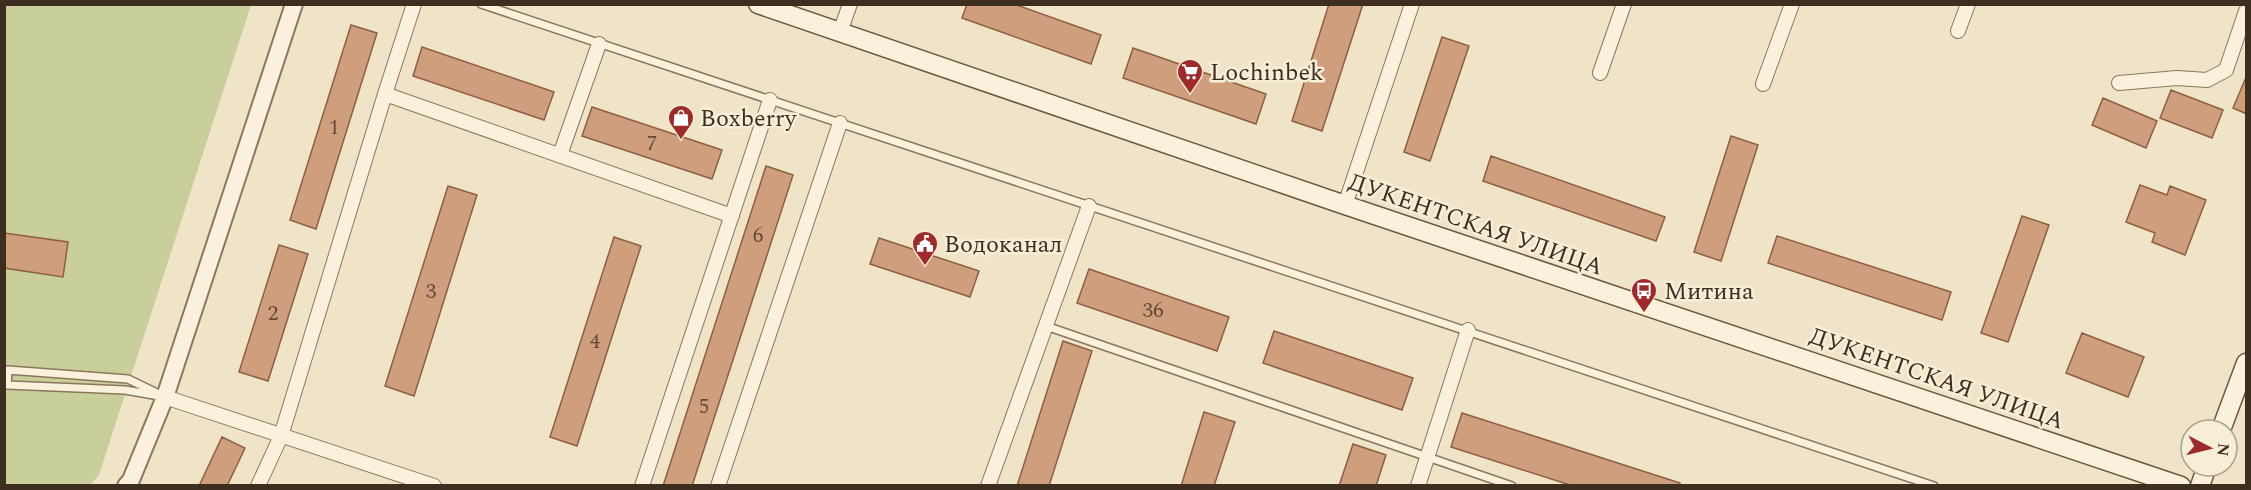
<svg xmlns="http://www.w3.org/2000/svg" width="2251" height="490" font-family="Spectral,serif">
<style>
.green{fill:#c9cf9b}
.building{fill:#cf9f7d;stroke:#8d5f41;stroke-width:1.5}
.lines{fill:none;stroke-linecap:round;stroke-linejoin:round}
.service-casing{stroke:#8d765c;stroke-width:10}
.minor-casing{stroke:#8d765c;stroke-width:16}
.tertiary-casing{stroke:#8d765c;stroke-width:20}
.secondary-casing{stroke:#6f573f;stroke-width:21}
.service{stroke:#faf1dc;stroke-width:7}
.minor{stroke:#faf1dc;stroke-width:14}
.tertiary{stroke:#faf1dc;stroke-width:16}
.secondary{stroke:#faf1dc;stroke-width:18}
.labels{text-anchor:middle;stroke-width:5;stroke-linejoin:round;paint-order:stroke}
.number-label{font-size:21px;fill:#624a37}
.poi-label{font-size:24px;fill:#3d2e20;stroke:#f7eed8;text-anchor:start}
.street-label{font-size:24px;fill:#3d2e20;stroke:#f7eed8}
</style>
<rect width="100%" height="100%" fill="#f0e4c8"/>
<path class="green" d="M5,5h246l-152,470 -9,10h-85z"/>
<path class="building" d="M967,4h47l87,31 -10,29 -129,-46z
M1329,4h34l-41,127 -30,-10z
M351,25l26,8 -61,196 -26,-9z
M1442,37l27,9 -39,115 -26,-9z
M422,47l132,45 -10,28 -131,-44z
M1133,48l133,46 -10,30 -133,-46z
M2247,75v39l-14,-6z
M2171,90l52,20 -11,28 -52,-20z
M2103,98l54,23 -11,27 -54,-23z
M592,107l130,43 -10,29 -130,-43z
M1731,136l27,9 -37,116 -27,-9z
M1491,156l174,61 -9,24 -173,-60z
M766,166l27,9 -49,151 -52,160h-29z
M2140,185l27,10 3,-9 36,14 -21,55 -33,-13 3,-9 -29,-11z
M448,186l29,9 -63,201 -29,-10z
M2022,216l27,9 -41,117 -27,-9z
M4,233l64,9 -5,35 -59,-9z
M1777,236l174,56 -9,28 -174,-57z
M614,237l27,9 -64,200 -27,-9z
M879,238l100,33 -9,26 -100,-33z
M279,245l29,9 -40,127 -29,-9z
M1089,269l140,48 -12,34 -140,-48z
M1274,331l139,47 -11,32 -139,-47z
M2082,333l62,24 -16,40 -62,-24z
M1063,341l29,10 -43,135h-32z
M1204,412l31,10 -21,64h-33z
M1462,413l218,70 -1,3h-106l-122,-39z
M222,437l23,11 -18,38h-28z
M1353,444l33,11 -10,31h-37z"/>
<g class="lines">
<defs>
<path id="service" d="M481,4l1453,482
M1046,326l466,160
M8,370l120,9 37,18 -40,-7 -118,-5z"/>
<path id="minor" d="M1958,31l10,-27
M840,32l10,-28
M1600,73l24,-69
M2119,83l58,-5 30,2 19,-10 20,-59
M1763,84l29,-80
M385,94l347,122
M560,155l39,-111
M1345,205l67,-201
M165,397l269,89
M258,486l23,-50 104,-342 29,-90
M642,486l128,-386
M718,486l122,-363
M988,486l101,-280
M1418,486l50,-156"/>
<path id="tertiary" d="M126,486l5,-6 34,-83 129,-393"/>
<path id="secondary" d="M758,4l587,201 836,281
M2221,430l25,-67
M2200,486l7,-20"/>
</defs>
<use href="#service" class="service-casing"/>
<use href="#minor" class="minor-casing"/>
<use href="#tertiary" class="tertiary-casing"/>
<use href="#secondary" class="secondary-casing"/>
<use href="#service" class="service"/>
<use href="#minor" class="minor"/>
<use href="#tertiary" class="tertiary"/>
<use href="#secondary" class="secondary"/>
</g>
<defs>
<symbol id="supermarket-pin" viewBox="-11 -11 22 30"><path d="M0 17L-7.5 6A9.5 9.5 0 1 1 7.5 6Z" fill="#9e2a2b" stroke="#f7eed8"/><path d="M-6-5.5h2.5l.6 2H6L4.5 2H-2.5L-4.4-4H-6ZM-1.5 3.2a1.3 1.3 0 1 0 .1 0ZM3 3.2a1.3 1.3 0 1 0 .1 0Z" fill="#fff"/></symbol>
<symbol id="shop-pin" viewBox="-11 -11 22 30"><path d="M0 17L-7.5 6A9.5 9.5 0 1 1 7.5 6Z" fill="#9e2a2b" stroke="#f7eed8"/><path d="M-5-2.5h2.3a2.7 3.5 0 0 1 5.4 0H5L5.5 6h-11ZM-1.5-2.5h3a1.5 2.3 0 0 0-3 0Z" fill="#fff"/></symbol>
<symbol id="civic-pin" viewBox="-11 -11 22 30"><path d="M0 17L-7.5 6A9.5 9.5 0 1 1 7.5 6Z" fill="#9e2a2b" stroke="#f7eed8"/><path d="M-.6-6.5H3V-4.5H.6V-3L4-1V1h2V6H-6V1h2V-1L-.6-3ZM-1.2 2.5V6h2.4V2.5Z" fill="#fff"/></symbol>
<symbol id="bus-pin" viewBox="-11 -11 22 30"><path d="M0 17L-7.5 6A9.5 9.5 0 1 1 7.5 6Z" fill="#9e2a2b" stroke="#f7eed8"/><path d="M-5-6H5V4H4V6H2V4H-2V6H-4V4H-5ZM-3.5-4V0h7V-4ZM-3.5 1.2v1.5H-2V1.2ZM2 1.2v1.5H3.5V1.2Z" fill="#fff"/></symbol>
</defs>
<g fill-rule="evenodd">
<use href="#supermarket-pin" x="1175" y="57" width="30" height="40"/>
<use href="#shop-pin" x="666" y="103" width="30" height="40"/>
<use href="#civic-pin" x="910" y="229" width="30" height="40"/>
<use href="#bus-pin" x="1629" y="276" width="30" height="40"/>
</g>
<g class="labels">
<g class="number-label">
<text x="334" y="134">1</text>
<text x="652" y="150">7</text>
<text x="758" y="242">6</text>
<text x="431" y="298">3</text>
<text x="1153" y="317">36</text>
<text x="273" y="320">2</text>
<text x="595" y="348">4</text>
<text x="704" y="413">5</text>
</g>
<g class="poi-label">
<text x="1210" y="80">Lochinbek</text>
<text x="700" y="126">Boxberry</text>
<text x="944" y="252">Водоканал</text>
<text x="1664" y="299">Митина</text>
</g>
<g class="street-label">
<text transform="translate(1476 224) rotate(19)" y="8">ДУКЕНТСКАЯ УЛИЦА</text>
<text transform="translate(1937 378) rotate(19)" y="8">ДУКЕНТСКАЯ УЛИЦА</text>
</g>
</g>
<rect width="2251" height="490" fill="none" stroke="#3d2e20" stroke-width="12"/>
<g transform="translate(2209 448) rotate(97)"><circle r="28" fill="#f7eed8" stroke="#ada18e" stroke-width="1.5"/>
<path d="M0-4.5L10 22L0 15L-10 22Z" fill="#9e2a2b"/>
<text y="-9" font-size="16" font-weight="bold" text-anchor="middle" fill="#3d2e20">N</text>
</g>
</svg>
